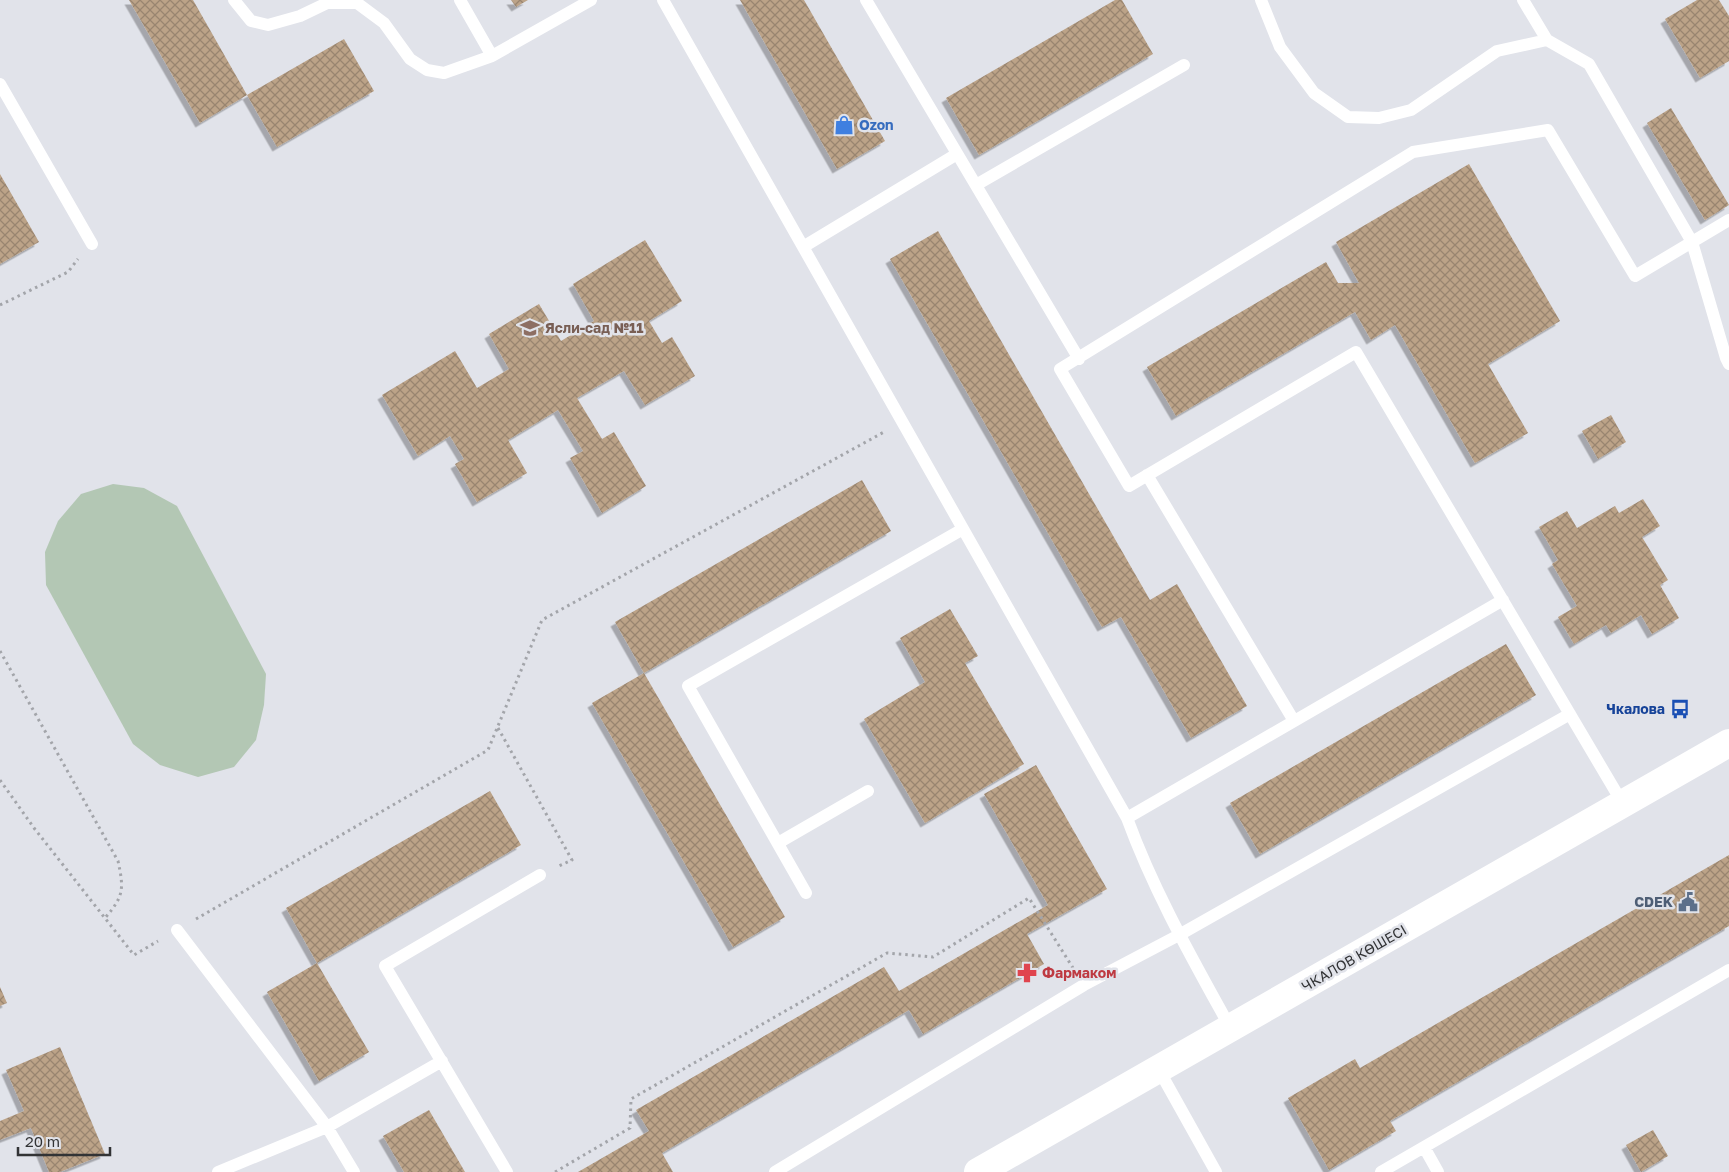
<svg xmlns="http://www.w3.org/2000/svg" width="1729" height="1172" font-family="'Golos Text',sans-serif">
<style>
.grass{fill:#b3c7b4}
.building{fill:url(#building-cross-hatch);filter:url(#shadow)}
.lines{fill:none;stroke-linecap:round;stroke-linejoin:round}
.path{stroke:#a3a5aa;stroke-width:3;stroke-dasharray:2.5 4;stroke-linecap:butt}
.service{stroke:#fff;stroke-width:12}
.tertiary{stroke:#fff;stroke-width:28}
.labels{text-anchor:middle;stroke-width:5;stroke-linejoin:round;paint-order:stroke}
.shop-label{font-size:14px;font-weight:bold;fill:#366cbe;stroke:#e1e3ea;text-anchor:start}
.education-label{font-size:14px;font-weight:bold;fill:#785e54;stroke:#e1e3ea;text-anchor:start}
.transit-label{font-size:14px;font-weight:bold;fill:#164399;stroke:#e1e3ea;text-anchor:end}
.service-label{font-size:14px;font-weight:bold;fill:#4e5e75;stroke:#e1e3ea;text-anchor:end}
.street-label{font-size:14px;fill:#323335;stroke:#e1e3ea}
.health-label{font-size:14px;font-weight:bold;fill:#be3a42;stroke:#e1e3ea;text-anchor:start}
</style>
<defs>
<pattern id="building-cross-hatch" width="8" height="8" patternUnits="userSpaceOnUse" patternTransform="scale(1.25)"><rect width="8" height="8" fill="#bca388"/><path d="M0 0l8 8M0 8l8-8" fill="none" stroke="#998570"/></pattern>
<filter id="shadow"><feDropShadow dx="-4.5" dy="4.5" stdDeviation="0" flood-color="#0004"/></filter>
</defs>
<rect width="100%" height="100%" fill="#e1e3ea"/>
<path class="grass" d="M113,484l31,4 33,18 89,168 -2,31 -8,35 -22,27 -36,10 -38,-12 -27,-21 -87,-159 -1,-33 13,-31 23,-27z"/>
<path class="building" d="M129,0h64l54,95 97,-56 30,52 -97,56 -30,-52 -47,28z
M511,0h17l-12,7z
M740,0h64l81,141 -48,28z
M1115,0h7l31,54 -174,101 -33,-57z
M1697,0h22l10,16v45l-29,17 -35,-59z
M1671,108l58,97 -24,15 -58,-97z
M1469,164l91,157 -72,43 40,69 -53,30 -80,-138 -24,15 -16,-28 -179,104 -29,-49 179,-105 12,21h21l-23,-41z
M0,174l39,68 -39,22z
M938,231l212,369 27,-16 70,122 -56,32 -70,-121 -19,10 -212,-368z
M645,240l37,61 -33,20 13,22 10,-6 23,39 -50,29 -21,-34 -47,27 25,41 12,-7 32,54 -44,27 -32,-55 13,-7 -25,-41 -50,30 19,33 -50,29 -22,-38 9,-5 -14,-23 -32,20 -36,-61 73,-44 22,37 32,-19 -20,-35 50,-30 22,37 33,-20 -21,-37z
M1611,415l15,27 -28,17 -16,-28z
M862,480l29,51 -247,142 -29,-51z
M1643,499l17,27 -18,11 26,43 -8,5 19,33 -27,16 -11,-19 -30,18 -5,-8 -32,19 -16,-27 19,-11 -25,-42 6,-4 -19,-33 28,-16 10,17 38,-22 4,7z
M950,609l28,47 -13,7 59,101 -99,59 -61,-104 61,-37 -25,-44z
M1506,644l30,51 -276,159 -30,-51z
M644,673l141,244 -52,30 -141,-244z
M1036,765l71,124 -80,45 17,30 -121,70 -14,-24 -247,143 11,19h-95l71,-41 -13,-21 248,-143 15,24 149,-86 -64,-111z
M490,791l31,54 -204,118 -31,-55z
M1729,855v71l-339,195 6,10 -67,39 -41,-72 67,-39 5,9z
M317,963l52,89 -50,29 -52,-89z
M0,987l7,16 -7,3z
M60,1047l45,107 -45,18h-11l-18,-44 -31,12v-19l24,-10 -18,-41z
M429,1110l36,62h-61l-21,-36z
M1653,1130l15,26 -27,16 -15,-27z"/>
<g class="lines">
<path class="path" d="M0,305l68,-33 10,-13
M0,651l118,210c6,28 6,35 -13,57
M498,728l74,132 -13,6
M0,780l34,48 100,127 24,-14
M196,919l292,-169 54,-130 342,-188
M555,1172l75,-44 1,-29 256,-146 46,4 96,-59 44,70"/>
<path class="service" d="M234,0l17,21 17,4 32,-9 27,-13h30l27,20 26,36 17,11 17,3 48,-17
M460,0l32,56 99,-56
M663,0l464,818c27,74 66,142 104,211
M866,0l213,359
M1261,0l19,47 34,46 34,24 31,1 32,-8 86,-59 50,-11 42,24 103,178 34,116 3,6
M1523,0l24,40
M0,84l92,160
M976,185l208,-120
M803,247l154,-93
M1147,475l147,246
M1623,804l-267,-452 -227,134 -69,-117 353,-217 135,-22 87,146 94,-56
M1127,818l376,-218
M778,843l90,-52
M806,893l-118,-207 275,-157
M177,930l150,197 -109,45
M1159,1070l57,102
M1424,1147l14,25
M354,1172l-27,-45 115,-66
M507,1172l-122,-206 155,-91
M775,1172l309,-187 95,-50 391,-221
M1381,1172l348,-202"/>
<path class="tertiary" d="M978,1172l751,-429"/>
</g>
<defs>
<symbol id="shop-bare" viewBox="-9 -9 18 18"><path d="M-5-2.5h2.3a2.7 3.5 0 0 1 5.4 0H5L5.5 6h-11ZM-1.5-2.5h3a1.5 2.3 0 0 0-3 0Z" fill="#3f7fe0" stroke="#e1e3ea" stroke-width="2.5" paint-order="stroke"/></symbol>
<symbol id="school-bare" viewBox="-9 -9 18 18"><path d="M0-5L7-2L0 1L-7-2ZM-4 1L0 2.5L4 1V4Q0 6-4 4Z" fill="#8d6e63" stroke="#e1e3ea" stroke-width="2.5" paint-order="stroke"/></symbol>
<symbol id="bus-bare" viewBox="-9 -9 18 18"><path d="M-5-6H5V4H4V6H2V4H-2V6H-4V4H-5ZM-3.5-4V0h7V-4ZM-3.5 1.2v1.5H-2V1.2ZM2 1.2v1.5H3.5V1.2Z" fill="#1a4fb4" stroke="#e1e3ea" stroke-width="2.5" paint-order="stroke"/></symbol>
<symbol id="civic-bare" viewBox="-9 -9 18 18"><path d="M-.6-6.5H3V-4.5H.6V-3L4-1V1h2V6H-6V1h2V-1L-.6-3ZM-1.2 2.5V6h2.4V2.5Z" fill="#5c6f8a" stroke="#e1e3ea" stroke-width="2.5" paint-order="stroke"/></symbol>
<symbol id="pharmacy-bare" viewBox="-9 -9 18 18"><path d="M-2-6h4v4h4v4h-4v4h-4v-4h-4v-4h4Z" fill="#e0444e" stroke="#e1e3ea" stroke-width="2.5" paint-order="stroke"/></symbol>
</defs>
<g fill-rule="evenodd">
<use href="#shop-bare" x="830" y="111" width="28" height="28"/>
<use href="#school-bare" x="516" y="314" width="28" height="28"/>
<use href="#bus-bare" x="1666" y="695" width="28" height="28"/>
<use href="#civic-bare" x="1674" y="888" width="28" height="28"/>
<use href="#pharmacy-bare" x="1013" y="959" width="28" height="28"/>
</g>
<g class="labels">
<g class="shop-label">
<text x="859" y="130">Ozon</text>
</g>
<g class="education-label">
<text x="545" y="333">Ясли-сад №11</text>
</g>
<g class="transit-label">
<text x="1665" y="714">Чкалова</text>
</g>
<g class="service-label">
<text x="1673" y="907">CDEK</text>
</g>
<g class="street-label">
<text transform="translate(1354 958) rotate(-30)" y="5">ЧКАЛОВ КӨШЕСІ</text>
</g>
<g class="health-label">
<text x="1042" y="978">Фармаком</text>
</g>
</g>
<path d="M18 1147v8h92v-8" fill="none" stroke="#323335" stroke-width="2.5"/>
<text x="25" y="1147" font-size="15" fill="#323335" stroke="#e1e3ea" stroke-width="4" paint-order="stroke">20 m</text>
</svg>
